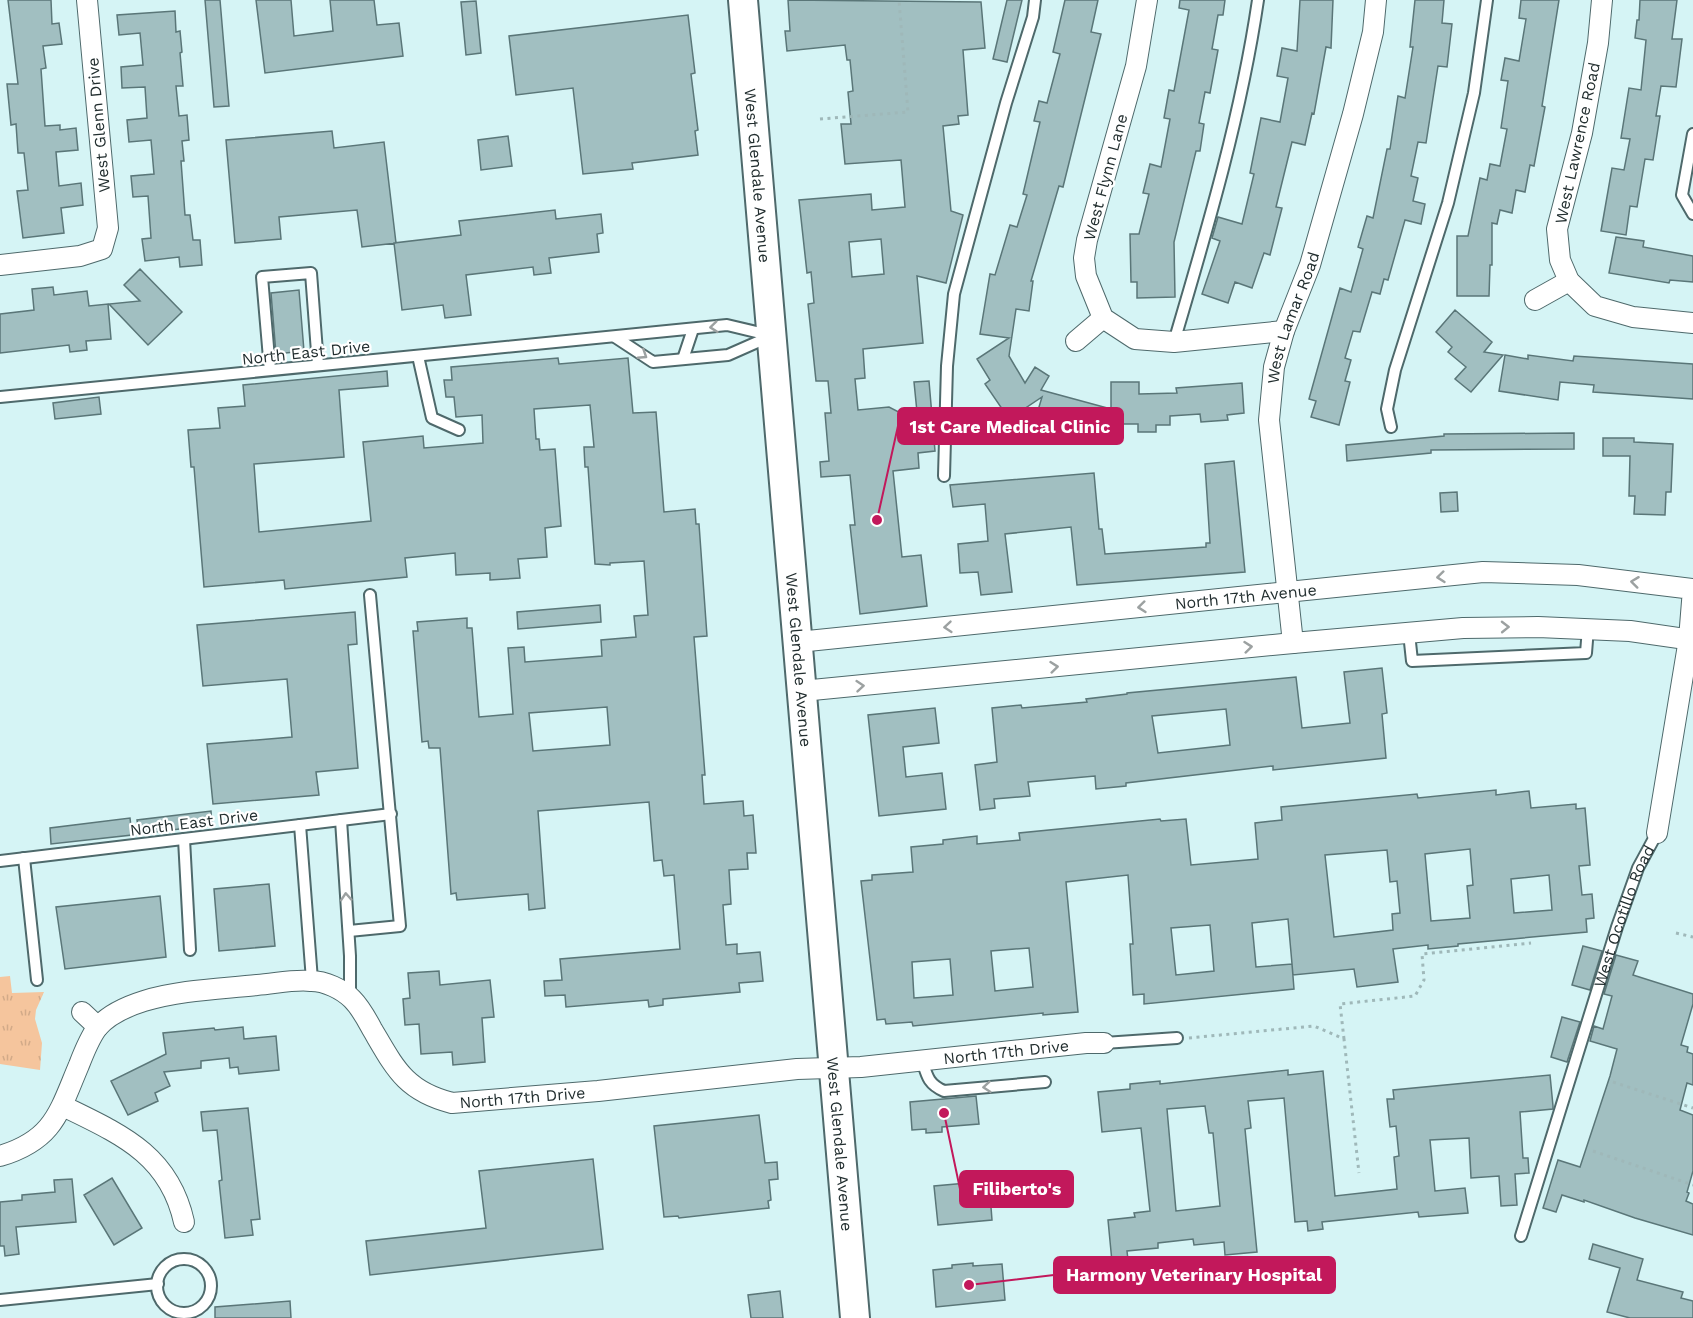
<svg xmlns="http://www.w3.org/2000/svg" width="1693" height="1318" font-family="'Work Sans',sans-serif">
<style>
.park{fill:url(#park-tufts)}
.building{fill:#a1bfc1;stroke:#5a7678;stroke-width:1.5;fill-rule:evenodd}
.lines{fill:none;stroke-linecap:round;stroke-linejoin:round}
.service-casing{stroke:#4e696b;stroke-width:14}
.minor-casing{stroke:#4e696b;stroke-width:22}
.secondary-casing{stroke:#4e696b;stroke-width:32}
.path{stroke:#9fb8b9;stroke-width:3;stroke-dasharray:3 4.5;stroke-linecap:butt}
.service{stroke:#fff;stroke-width:10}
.minor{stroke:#fff;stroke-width:20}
.secondary{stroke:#fff;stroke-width:28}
.oneway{stroke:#9ca1a1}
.labels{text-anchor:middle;stroke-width:4.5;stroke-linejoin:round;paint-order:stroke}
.street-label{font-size:16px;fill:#222e2f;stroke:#fff}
.leader{fill:none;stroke:#c2185b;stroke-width:2}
.callout-dot{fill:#c2185b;stroke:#fff;stroke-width:2}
.callout{fill:#c2185b;stroke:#c2185b;stroke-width:2}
.callout-label{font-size:18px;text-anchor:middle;font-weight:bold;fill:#fff}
</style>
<defs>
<pattern id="park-tufts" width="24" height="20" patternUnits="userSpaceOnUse" patternTransform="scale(1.5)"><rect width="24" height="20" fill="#f5c59d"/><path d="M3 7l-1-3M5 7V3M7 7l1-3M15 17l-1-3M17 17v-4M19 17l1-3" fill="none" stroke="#d2aa88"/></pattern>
</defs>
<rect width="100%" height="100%" fill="#d5f4f5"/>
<path class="park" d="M10,976l2,17 32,-1 -8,18 -1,9 7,24 -2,27 -40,-6v-87z"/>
<path class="building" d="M8,0h43l1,24 7,-1 3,21 -19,2 3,22 -5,1 4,57 15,-1v5l16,-2 2,22 -22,2 3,34 22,-3 2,22 -22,3 3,25 -41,5 -6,-47 11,-1 -4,-37h-6l-2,-29 -5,1 -4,-41h11z
M205,0h15l9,106 -15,1z
M256,0h35l3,36 39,-5 -3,-31h44l3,25 22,-2 4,33 -138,17z
M788,0l193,2 4,46 -22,2 5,65 -10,1 1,8 -16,2 8,85 12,4 -17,68 -29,-7 6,67 -60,6 2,29 -10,1 3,31 31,-3 29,15 -4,-40 15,-1 6,70 -17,2 1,15 -26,3 9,86 19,-2 6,51 -67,8 -10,-89h5l-5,-50 -29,2 -1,-15 9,-1 -4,-48h6l-3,-32h-12l-8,-77 6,-1 -3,-31 -4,1 -8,-73 72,-6 1,16 33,-3 -4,-47 -56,4 -4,-40h10l-3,-32 5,-1 -3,-31h-3l-2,-15 -58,6 -2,-20h5zM881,239l3,35 -32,3 -3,-35z
M1007,0h15l-15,62 -14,-3z
M1065,0h33l-7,32 10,2 -38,153 -4,-1 -28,95h2l-4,30 -13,-2 -7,47 16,27 10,-16 14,9 -8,14 70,19v-27h28v12l38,-1 -1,-5 66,-5 2,30 -17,2 1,5 -27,2 -1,-8 -30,2v9h-14v7h-18v-8h-40l-3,13 -35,-10 -2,6 -25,-6 9,-30 -33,22 -24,-35 5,-4 -13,-21 32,-21 -29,-4 10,-60 5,1 15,-50 7,2 10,-32 -4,-1 17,-72 -6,-1 5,-20 8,2 13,-49 -7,-2z
M1180,0h45l-2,15h-5l-6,34 6,1 -8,43 -5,-1 -6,31 5,1 -4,27h-4l-22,91 1,55 -38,1v-16h-6l-1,-48h9l10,-40 -6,-1 7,-29 11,3 9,-48 -6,-1 5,-28 5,1 15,-81 -10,-2z
M1300,0h33l-2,48 -5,-1 -12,67 -2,-1 -7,32 -13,-3 -16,65 6,1 -12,47 -6,-2 -12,35 -17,-6 -7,21 -26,-9 18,-53 -8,-3 6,-21 24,7 12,-50 -4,-1 11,-55 19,4 8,-44 -11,-2 5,-28 15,3z
M1415,0h29l-2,23 10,1 -5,43 -9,-1 -12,77 -8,-1 -7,34 7,2 -5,23 12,3 -4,20 -16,-4 -17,60 -4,-1 -4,15 -8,-2 -12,40 -7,-1 -8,27 6,2 -6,21 5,1 -11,43 -28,-8 5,-16 -7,-2 31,-111 11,4 12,-43 -5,-2 9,-31 6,2 14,-69h3l8,-53 7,2 8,-51h-3z
M1521,0h38l-17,106 3,1 -11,59 -4,-1 -5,27 -9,-2 -4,23 -12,-3 -3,14 -5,-1v42h-2l-1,31h-32v-60h11l12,-58 7,2 3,-16 10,2 7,-37 -6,-1 7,-47 -7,-1 4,-22 14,3 7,-42 -7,-1z
M1640,0h37l-5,39h10l-6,48 -15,-1 -5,30h4l-7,44 -8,-1 -8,48 -7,-1 -4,29 -25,-4 11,-63 12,2 6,-31 -9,-1 8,-50 12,2 5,-50 -11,-2 2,-18h2z
M476,1l5,52 -15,2 -5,-53z
M175,11l1,21 4,-1 2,21 -2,1 3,33h-7l3,30 8,-1 2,25 -7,1 2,20h-3l4,54h5l3,25h7l2,25 -22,2 -1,-10 -34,4 -3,-22 9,-1 -3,-42 -15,1 -2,-21 23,-2 -3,-34 -22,2 -2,-22 20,-2 -2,-31 -23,1 -1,-21 22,-2 -3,-32 -21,2 -2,-20z
M688,15l7,58 -4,1 7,56 -3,1 3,24 -66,8 1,6 -50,5 -10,-86 -57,7 -7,-59z
M332,131l2,17 50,-6 12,101 -34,4 -5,-37 -78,7 2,22 -46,4 -9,-103z
M508,136l4,30 -31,4 -3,-30z
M555,210l1,9 45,-5 2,19 -6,1 2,18 -50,6 2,15 -17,2 -1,-8 -67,8 5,40 -26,3 -2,-13 -41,5 -8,-67 67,-8 -2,-14z
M1616,237l28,4 -1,6 50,9v26l-23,-2 -1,3 -60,-10z
M140,269l42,43 -34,33 -39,-41 31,-3 -16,-16z
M53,287l1,8 33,-4 2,15 19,-2 3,35 -25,2 1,9 -17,2 -1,-7 -69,8v-39l34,-4 -2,-21z
M299,290l5,61 -28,3 -5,-61z
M1455,310l37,32 -8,10 19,3 -32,37 -16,-13 11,-12 -18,-15 4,-5 -16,-15z
M1505,355l23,4v-4l45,6 1,-5 119,8v35l-100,-7 1,-7 -34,-3 -2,18 -59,-9z
M558,358l1,6 69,-6 5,55 23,-1 8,100 31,-3 1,15h3l8,112 -13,1 11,138h-3l2,29 39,-3 1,15 9,-1 3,38h-9l1,16 -19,1 2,34 -8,1 3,40 11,-1v10l23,-2 3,29 -24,2 1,9 -77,7v6l-14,2 -1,-7 -82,7 -1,-12 -20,1 -1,-15 18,-1 -2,-21 120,-10 -6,-74 -10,1 -2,-16 -8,1 -5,-59 -111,9 7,97 -16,2 -1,-16 -71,6 -1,-7 -5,1 -11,-146h-11l-1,-7 -6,1 -9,-111h5l-1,-9 50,-4v10h5l7,89 34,-3 -5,-66 16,-1 1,15 77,-6 -1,-16 35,-3 -2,-21 14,-1 -4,-54 -34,2v2l-15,-1 -7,-97h-3l-1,-20h10l-4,-42 -56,4 2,30h3l1,11 15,-1 6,77 -16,2 2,29 -29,2 2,19 -30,2v-7l-34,2 -1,-22 -50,5 2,19 -122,12 -1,-9 -80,7 -10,-120h-3l-3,-37 32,-2 -2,-20 27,-2 -2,-21 144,-14 1,15 -49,4 5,67 -90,7 5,68 112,-11 -8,-79 60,-6 1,12 59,-5 -1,-28 -26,2 -2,-20h-8l-2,-17h8l-1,-13zM607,707l3,38 -77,6 -4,-38z
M99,397l2,17 -46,5 -2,-16z
M1574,433v16l-143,1v3l-84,8 -1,-16 98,-9v-2z
M1603,438h31v4l39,2 -2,48h-5l-1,23 -31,-1 1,-18h-6l1,-40h-27z
M1234,461l11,111 -168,13 -6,-58 -66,7 7,58 -31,3 -3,-23 -18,1 -2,-29 30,-3 -3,-37 -32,3 -3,-22 144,-12 5,56h3l3,25 101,-7v-4h4l-5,-79z
M1457,492l1,19 -17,1 -1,-19z
M600,605l1,17 -83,7 -1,-17z
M355,612l2,32 -9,1 10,123 -42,4 3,23 -106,9 -6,-60 85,-7 -5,-58 -84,7 -6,-61z
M1382,668l5,45 -5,1 4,44 -113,12v-4l-147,17v3l-30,3 -1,-13 -67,6 2,14 -36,3 1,9 -15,2 -5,-45 22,-3 -5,-54 29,-3 1,3 65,-6 -1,-3 41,-5v-1l169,-16 6,51 48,-5 -6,-51zM1226,709l4,36 -72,8 -6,-37z
M935,708l4,35 -36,4 3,30 36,-4 4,36 -67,7 -11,-101z
M1496,790v5l33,-4 2,17 45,-4v5l9,-1 5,57 -11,1 3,29 10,-1 2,24 -8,1 1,13 -129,12v2l-30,3v-4l-35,4 5,33 -41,5 -3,-18 -61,6 -5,-56 -36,4 4,44 36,-3 2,25 -150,15v-10l-11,1 -3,-51h3l-5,-69 -36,4 -26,3 12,130 -35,3v-2l-130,13 -1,-4 -26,2 -1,-5 -8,1 -16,-139 11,-1v-5l41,-3 -2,-25 32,-3v-4l34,-4v8l43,-4 -1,-7 141,-14 1,2 25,-2 5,46 67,-6 -3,-36 27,-3 -1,-13 136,-13 1,4zM1470,849l3,36 -6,1 3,32 -39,3 -6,-67zM1387,850l3,32 7,-1 3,32 -8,1 1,16 -59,7 -9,-82zM1549,875l3,35 -38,3 -3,-34zM1210,925l4,46 -38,4 -5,-47zM1029,948l4,39 -38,4 -4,-40zM950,959l3,36 -39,3 -2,-36z
M211,811l1,14 -73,9 -2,-14z
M130,818l2,17 -81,9 -1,-16z
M269,884l6,62 -56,5 -5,-62z
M160,896l6,61 -101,12 -9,-62z
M1583,946l19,5 -12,39 -18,-5z
M1616,955l22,6 -5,14 60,19v10l-12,41 7,2 -1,5 6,2v31l-6,-2 -7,27 13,5v56l-6,21 2,1 -3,8 7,3v31l-58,-17 -51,-18v2l-22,-7 -6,17 -13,-4 15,-48 22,7 30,-91 7,-27 -27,-8 4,-15 9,3 9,-33 -8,-2z
M439,971l1,14 50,-5 4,37 -12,1 3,44 -32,3 -1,-13 -31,2 -2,-30 -14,1 -2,-26 7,-1 -2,-25z
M1562,1017l18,5 -13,40 -16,-5z
M243,1027l1,12 32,-3 3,34 -40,4 -1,-7 -8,1 -1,-10 -28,3v7l-37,4 6,14 -15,7 3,8 -30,14 -17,-34 55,-27 -3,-21 51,-5 1,2z
M1288,1070v5l35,-4 12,125 62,-7 -3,-32 5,-1 -3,-30 -6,1 -3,-28h7l-1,-9 157,-15 3,31v3l-33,3 3,46h5l1,15 -14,1 2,31 -16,1 -2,-30 -28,2 -2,-40 -39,2 5,51 30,-3 3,25 -49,4 -1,-5 -96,10 1,7 -15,2 -1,-10 -12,1 -11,-124 -36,3 3,27 -6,1 12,123 -32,3 -1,-13 -30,3 -1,-6 -35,4v5l-31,3 1,9 -16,2 -4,-42 27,-3 -1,-4 16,-2 -9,-83 -39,4 -4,-40 32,-3v-5l30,-3v3zM1205,1106l4,27h4l7,73 -44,5 -9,-102z
M976,1096l3,28 -37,3v5l-16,1v-4l-14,1 -2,-28z
M248,1108l12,111 -9,1 2,15 -28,3 -6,-57 3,-1 -5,-50 -14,1 -2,-19z
M759,1115l6,48 12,-1 1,17 -9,1 2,20 -3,1 1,7 -90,10 -1,-2 -14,1 -10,-91z
M593,1159l10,90 -233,26 -4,-34 120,-13 -7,-57z
M112,1178l30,50 -28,17 -30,-50z
M72,1179l4,43 -60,5 3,27 -14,2 -1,-10h-4v-44l22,-2v-5l33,-3 -1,-12z
M989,1181l3,39 -54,5 -4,-39z
M1593,1244l50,15 -6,21 46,12 -2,6 12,3v17h-63l-23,-6 13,-44 -31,-9z
M973,1263v3l29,-2 3,36 -69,7 -3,-37 19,-2v-3z
M780,1291l3,27h-32l-3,-23z
M290,1301l1,17h-76v-11z"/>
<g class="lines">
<defs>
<g id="service">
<path d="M1693,134l-11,61 11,19"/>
<path d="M615,337l38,25 75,-7 43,-19"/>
<path d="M1174,342c33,-112 67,-226 84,-342"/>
<path d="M418,356l14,62 27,12"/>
<path d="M683,359l10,-30"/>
<path d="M270,370l-8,-93 49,-4 7,92"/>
<path d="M0,397l727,-72 42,10"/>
<path d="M1391,427l-4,-18 8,-39 53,-167 26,-110 13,-93"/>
<path d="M944,476l3,-110 7,-72 52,-191 27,-86 2,-17"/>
<path d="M1409,633l3,28 174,-8 2,-25"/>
<path d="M341,820l9,136v41"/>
<path d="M300,825l12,155"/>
<path d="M184,839l6,111"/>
<path d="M24,858l13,122"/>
<path d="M0,861l391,-47"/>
<path d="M349,931l51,-5 -30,-331"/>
<path d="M1104,1043l73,-5"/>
<path d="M922,1060c5,16 6,24 22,31l101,-9"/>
<path id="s1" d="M1521,1236l96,-309 21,-59 19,-35"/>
<circle cx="184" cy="1286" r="27"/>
<path d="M0,1300l158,-16"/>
</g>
<g id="minor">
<path d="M1147,0l-11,66 -49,174 -3,18 2,18 17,42 32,21 39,3 110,-11"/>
<path d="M1602,0l-4,43 -16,90 -25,96 3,31 9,21 26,25 38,11 60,6"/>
<path d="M0,265l80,-9 22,-7 6,-21 -21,-228"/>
<path d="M1535,300l34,-19"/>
<path d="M1076,341l27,-23"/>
<path id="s2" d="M798,642l685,-70 95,3 115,14 -4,50 -32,194"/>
<path id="s3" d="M1293,643l-24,-223 5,-53 10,-36 26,-66 43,-151 20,-82 3,-32"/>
<path d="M802,691l491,-48 170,-15 75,-1 92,4 63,9"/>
<path d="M82,1012l16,15"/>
<path d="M63,1106c57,28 106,48 121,116"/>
<path id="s4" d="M0,1156c54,-16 59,-44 79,-91 5,-13 10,-26 18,-37 11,-13 31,-22 47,-27 36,-11 75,-12 113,-16 17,-1 36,-6 54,-4 14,0 31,8 41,18 9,9 14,19 20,30 23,39 33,62 80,74l146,-12 199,-22 64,-2 225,-24h18"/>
</g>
<g id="secondary">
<path id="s5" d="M743,0l112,1318"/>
</g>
</defs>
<use href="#service" class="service-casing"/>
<use href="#minor" class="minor-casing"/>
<use href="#secondary" class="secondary-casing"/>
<path class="path" d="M820,119l88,-7 -9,-112
M1676,933l17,4
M1189,1038l125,-12 30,13 15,134
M1344,1039l-4,-35 75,-8 9,-16 -2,-26 109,-11
M1613,1082l80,26
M1593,1151l100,34"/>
<use href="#service" class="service"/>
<use href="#minor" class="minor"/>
<use href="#secondary" class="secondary"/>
</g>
<defs><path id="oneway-chevron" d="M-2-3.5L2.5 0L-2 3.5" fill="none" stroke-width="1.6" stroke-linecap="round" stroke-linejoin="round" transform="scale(1.5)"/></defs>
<g class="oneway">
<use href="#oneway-chevron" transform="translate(714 327) rotate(174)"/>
<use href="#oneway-chevron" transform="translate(643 355) rotate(33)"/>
<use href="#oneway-chevron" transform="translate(1441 577) rotate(174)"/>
<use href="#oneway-chevron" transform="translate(1635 582) rotate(-173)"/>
<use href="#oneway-chevron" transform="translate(1142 607) rotate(174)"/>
<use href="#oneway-chevron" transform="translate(948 627) rotate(175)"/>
<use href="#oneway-chevron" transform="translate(1505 627) rotate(-1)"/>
<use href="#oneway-chevron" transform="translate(1248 647) rotate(-6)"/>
<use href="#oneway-chevron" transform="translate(1054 667) rotate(-6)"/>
<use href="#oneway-chevron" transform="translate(860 686) rotate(-5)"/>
<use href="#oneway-chevron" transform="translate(346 897) rotate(-94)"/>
<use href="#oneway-chevron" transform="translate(987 1087) rotate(175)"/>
</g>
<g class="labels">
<g class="street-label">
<text transform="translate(98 125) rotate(-95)" y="6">West Glenn Drive</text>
<text transform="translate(1577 143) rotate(-78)" y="6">West Lawrence Road</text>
<text dy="6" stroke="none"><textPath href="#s5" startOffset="176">West Glendale Avenue</textPath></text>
<text transform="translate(1105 177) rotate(-75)" y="6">West Flynn Lane</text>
<text dy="6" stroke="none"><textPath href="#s3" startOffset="330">West Lamar Road</textPath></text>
<text transform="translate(306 352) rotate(-6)" y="6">North East Drive</text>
<text dy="6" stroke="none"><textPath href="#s2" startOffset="450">North 17th Avenue</textPath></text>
<text dy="6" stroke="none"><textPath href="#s5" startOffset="662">West Glendale Avenue</textPath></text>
<text transform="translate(194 822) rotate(-7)" y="6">North East Drive</text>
<text dy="6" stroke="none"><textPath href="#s1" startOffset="336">West Ocotillo Road</textPath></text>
<text dy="6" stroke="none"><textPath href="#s4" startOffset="1143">North 17th Drive</textPath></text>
<text dy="6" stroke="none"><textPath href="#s4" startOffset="657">North 17th Drive</textPath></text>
<text dy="6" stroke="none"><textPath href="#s5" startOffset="1148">West Glendale Avenue</textPath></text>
</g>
</g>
<path class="leader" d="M877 520L898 426M944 1113L960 1189M969 1285L1054 1275"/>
<g class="callout-dot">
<circle cx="877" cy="520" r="6"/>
<circle cx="944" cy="1113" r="6"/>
<circle cx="969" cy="1285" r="6"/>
</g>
<g class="callout">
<rect x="898" y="408" width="225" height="36" rx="6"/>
<rect x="960" y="1171" width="113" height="36" rx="6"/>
<rect x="1054" y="1257" width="281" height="36" rx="6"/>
</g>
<g class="callout-label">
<text x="1010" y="433">1st Care Medical Clinic</text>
<text x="1017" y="1195">Filiberto's</text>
<text x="1194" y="1281">Harmony Veterinary Hospital</text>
</g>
</svg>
